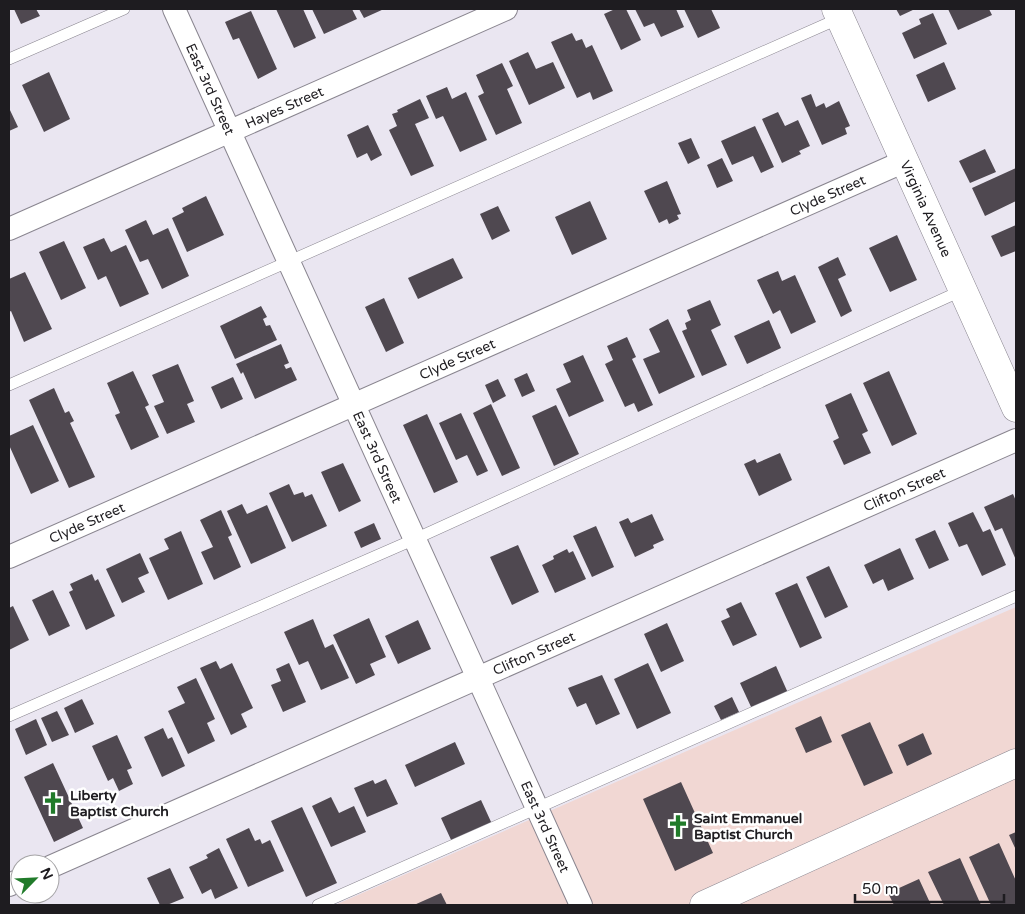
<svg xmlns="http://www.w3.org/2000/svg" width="1025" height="914" font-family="'Varela Round',sans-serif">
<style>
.commercial{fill:#f1d7d3}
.building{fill:#4f4850}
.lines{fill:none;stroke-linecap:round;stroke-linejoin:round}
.service-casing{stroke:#89858f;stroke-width:12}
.minor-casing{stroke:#89858f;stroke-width:24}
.tertiary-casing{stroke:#89858f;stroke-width:29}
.service{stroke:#fff;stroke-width:11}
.minor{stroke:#fff;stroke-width:22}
.tertiary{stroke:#fff;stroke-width:28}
.labels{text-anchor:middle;stroke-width:5;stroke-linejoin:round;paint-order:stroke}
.street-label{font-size:14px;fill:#1e1c20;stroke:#fff}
.poi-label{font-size:14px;font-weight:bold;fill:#1e1c20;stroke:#fff;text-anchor:start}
</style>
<rect width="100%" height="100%" fill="#eae6f1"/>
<path class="commercial" d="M1016,607v298h-681z"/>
<path class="building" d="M14,9h22l4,7 -19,8z
M276,9h27l13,29 -22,10z
M312,9h40l5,10 -33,15z
M359,9h25l-20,9z
M615,9h11l15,31 -20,10 -17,-36z
M635,9h41l8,18 -23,10 -7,-14 -10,4z
M684,9h27l9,19 -22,10z
M896,9h19l-15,7z
M948,9h41l3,6 -34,15z
M251,11l26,58 -19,10 -19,-41 -6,2 -8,-18z
M933,13l14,31 -33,15 -12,-26 19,-9 -2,-5z
M572,33l4,8 6,-2 4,9 6,-3 21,46 -20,9 -3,-8 -13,6 -26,-56z
M528,52l8,17 17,-7 12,26 -36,17 -20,-44z
M944,62l12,27 -28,13 -12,-27z
M502,63l11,23 -6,3 15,34 -26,12 -18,-39 6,-3 -8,-18z
M49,72l21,47 -26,13 -22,-47z
M447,87l5,12 14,-7 21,48 -27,12 -17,-36 -7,3 -10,-23z
M811,94l5,13 8,-4 2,5 13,-7 11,25 -5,2 2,6 -25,11 -21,-47z
M420,99l9,19 -14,6 19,42 -23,10 -22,-46 8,-4 -5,-12 6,-2 -1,-2z
M9,108l9,19 -9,4z
M778,112l7,14 13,-6 12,26 -11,5 2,3 -19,9 -20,-44z
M368,125l14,30 -11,6 -4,-8 -10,5 -10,-23z
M755,126l19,41 -13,6 -8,-17 -21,9 -11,-24z
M691,138l9,20 -12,6 -10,-21z
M985,149l11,23 -26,11 -11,-22z
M722,158l11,23 -16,7 -10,-23z
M1016,168v33l-31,15 -13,-28z
M667,181l14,33 -4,1 2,4 -10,5 -2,-5 -8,4 -15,-32z
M206,196l18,39 -37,17 -15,-34 12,-6 -2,-4z
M590,201l17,38 -35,16 -17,-38z
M498,206l12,25 -18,9 -12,-26z
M146,220l7,15 15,-7 21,48 -27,13 -14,-30 -8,3 -15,-32z
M1016,225v26l-15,6 -10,-21z
M897,235l20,45 -27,12 -21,-44z
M104,238l7,14 15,-7 23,49 -29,13 -14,-31 -8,4 -15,-33z
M64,241l22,47 -25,12 -22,-48z
M838,257l8,18 -8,4 14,32 -11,6 -23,-50z
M453,258l10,20 -45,21 -10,-21z
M778,271l4,10 13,-6 21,47 -25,12 -11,-24 -7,4 -16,-34z
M25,272l27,57 -28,13 -13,-31 -2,1v-33z
M384,298l20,45 -18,9 -21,-45z
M710,300l11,25 -10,5 16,35 -25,11 -20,-45 5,-2 -2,-6 6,-3 -4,-10z
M261,306l6,11 -4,2 3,7 4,-1 7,15 -42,19 -15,-33z
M668,319l27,58 -36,17 -16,-35 17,-7 -11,-23z
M769,320l12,28 -34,16 -13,-28z
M627,337l9,20 -4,2 21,46 -15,7 -4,-9 -9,4 -20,-43 8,-4 -6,-14z
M281,344l8,19 -5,2 2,4 5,-2 6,13 -42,19 -12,-27 -2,2 -5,-10z
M583,355l21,46 -35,16 -13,-28 15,-7 -8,-18z
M178,364l16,37 -7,3 8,18 -28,12 -13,-28 10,-4 -12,-27z
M133,371l16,34 -4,2 14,30 -28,13 -16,-35 5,-2 -13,-30z
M889,371l28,63 -25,12 -29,-63z
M527,373l8,18 -13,6 -8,-18z
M233,377l10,22 -22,10 -10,-22z
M498,379l8,17 -13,7 -8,-18z
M54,388l11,25 4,-2 5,10 -4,2 25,54 -26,11 -40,-88z
M851,393l17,38 -6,3 9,19 -27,12 -11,-24 6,-3 -14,-33z
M491,404l29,64 -18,8 -29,-63z
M556,405l23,49 -25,12 -22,-50z
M461,413l27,58 -11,5 -10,-21 -11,5 -17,-37z
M427,414l31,68 -24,11 -31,-68z
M33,425l26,56 -28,13 -22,-49v-9z
M780,453l12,27 -33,16 -15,-32 11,-5 2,4z
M343,463l18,38 -22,11 -18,-40z
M289,484l5,11 9,-3 2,5 7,-3 15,32 -35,16 -23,-49z
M1013,494l3,7v59l-14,-32 -7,3 -11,-24z
M242,504l5,10 20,-9 19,43 -35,16 -24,-53z
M221,510l11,25 -4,2 13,30 -27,13 -13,-28 12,-5 -13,-27z
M973,512l10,20 7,-3 16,36 -24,11 -15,-32 -8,3 -11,-24z
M652,514l12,26 -11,5 1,3 -19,9 -16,-35 9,-4 3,5z
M374,523l7,16 -20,9 -7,-16z
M596,526l18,41 -22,10 -19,-41z
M935,530l14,30 -20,9 -14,-30z
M181,531l22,53 -35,16 -19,-42 20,-9 -5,-10z
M518,545l21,47 -27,13 -22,-48z
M900,548l14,31 -26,12 -5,-12 -10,5 -9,-19z
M567,549l2,4 4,-2 13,28 -31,14 -13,-28 12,-6 -1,-3z
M140,553l9,20 -11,5 7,14 -23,11 -16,-34z
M829,566l19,41 -23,11 -19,-41z
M92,574l3,7 3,-2 17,37 -29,14 -17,-38 4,-2 -3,-6z
M797,583l25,55 -22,10 -25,-55z
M53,590l17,36 -21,10 -17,-36z
M741,602l16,33 -24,11 -12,-25 9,-4 -4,-8z
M13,606l16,34 -20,10v-42z
M369,618l17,39 -16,7 5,11 -19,9 -23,-49z
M313,619l12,29 8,-4 16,34 -28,12 -13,-29 -9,4 -15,-33z
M418,620l13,29 -33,15 -13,-28z
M667,623l17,38 -23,11 -17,-38z
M216,661l4,8 12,-6 21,45 -12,6 6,13 -16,8 -31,-67z
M289,663l17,39 -23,10 -12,-27 10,-4 -5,-12z
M648,663l23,50 -34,16 -23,-50z
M776,666l12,27 -36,16 -12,-26z
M602,675l18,39 -24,11 -10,-22 -9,4 -9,-19z
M196,678l19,41 -8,4 8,18 -27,13 -20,-43 17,-8 -8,-16z
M732,697l7,15 -18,8 -7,-14z
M82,699l12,25 -19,9 -11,-25z
M57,711l12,24 -17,7 -11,-24z
M821,716l11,26 -26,11 -11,-25z
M36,719l11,26 -21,10 -11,-26z
M870,722l23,51 -29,13 -23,-51z
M163,728l5,11 4,-2 13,29 -23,11 -18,-40z
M923,733l9,21 -25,12 -9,-21z
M117,735l15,33 -5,2 6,14 -14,7 -6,-13 -5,3 -16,-35z
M455,742l10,22 -50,23 -10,-22z
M53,763l30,65 -29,14 -30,-65z
M386,779l12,25 -31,13 -13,-29 19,-8 2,4z
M681,782l32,71 -38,18 -32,-72z
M331,797l8,16 15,-7 12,26 -35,15 -19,-41z
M481,800l11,24 -40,18 -11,-24z
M302,807l35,76 -31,14 -35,-76z
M249,828l6,13 5,-2 2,5 8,-4 14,31 -36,16 -22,-48z
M1016,832v18l-7,-15z
M999,843l17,38v24h-25l-22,-48z
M219,848l19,40 -23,11 -4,-10 -9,5 -13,-27 19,-9 -2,-3z
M960,858l21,47h-37l-16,-33z
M170,868l14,30 -17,7h-7l-13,-27z
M919,879l12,26h-37l-6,-12z
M441,893l6,12h-33z"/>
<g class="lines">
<defs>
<path id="service" d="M9,59l115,-50
M9,385l831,-367
M9,716l406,-177 548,-249
M318,905l698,-309"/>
<g id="minor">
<path id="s1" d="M174,9l407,896"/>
<path id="s2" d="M9,229l497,-220"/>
<path id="s3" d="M9,557l896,-396"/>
<path id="s4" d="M50,867l966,-427"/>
<path d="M9,885l11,-5"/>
</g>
<g id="tertiary">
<path id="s5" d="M836,9l180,399"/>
<path d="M704,905l312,-142"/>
</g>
</defs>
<use href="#service" class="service-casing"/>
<use href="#minor" class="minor-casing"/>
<use href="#tertiary" class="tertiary-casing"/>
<use href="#service" class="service"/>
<use href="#minor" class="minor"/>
<use href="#tertiary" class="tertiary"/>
</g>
<defs>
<symbol id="church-bare" viewBox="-9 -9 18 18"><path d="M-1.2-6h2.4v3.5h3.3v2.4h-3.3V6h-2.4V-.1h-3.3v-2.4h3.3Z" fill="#217b2a" stroke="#fff" stroke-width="2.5" paint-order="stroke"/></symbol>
</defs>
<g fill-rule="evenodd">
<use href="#church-bare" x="37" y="787" width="32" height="32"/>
<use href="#church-bare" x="662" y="810" width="32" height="32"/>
</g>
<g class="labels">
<g class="street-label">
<text dy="5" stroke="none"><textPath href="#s1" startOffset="88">East 3rd Street</textPath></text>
<text dy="5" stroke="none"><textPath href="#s2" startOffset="301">Hayes Street</textPath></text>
<text dy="5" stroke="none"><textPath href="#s3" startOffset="895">Clyde Street</textPath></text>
<text dy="5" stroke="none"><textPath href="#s5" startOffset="219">Virginia Avenue</textPath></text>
<text dy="5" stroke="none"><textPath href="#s3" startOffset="490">Clyde Street</textPath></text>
<text dy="5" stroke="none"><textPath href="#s1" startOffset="492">East 3rd Street</textPath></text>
<text dy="5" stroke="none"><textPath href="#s4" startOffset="934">Clifton Street</textPath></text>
<text dy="5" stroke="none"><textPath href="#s3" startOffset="85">Clyde Street</textPath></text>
<text dy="5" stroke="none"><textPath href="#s4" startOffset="529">Clifton Street</textPath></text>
<text dy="5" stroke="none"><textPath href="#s1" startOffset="898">East 3rd Street</textPath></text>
</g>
<g class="poi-label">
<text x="70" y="800">Liberty<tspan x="70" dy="16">Baptist Church</tspan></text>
<text x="694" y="823">Saint Emmanuel<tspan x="694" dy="16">Baptist Church</tspan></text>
</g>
</g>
<rect width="1025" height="914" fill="none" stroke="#1e1c20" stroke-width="20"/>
<g transform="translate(35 879) rotate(66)"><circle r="24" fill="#ffffff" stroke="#a5a4a6"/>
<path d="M0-4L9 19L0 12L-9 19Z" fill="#217b2a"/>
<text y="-8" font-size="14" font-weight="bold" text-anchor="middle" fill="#1e1c20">N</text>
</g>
<path d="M855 894v8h149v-8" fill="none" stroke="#1e1c20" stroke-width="2.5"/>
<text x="862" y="894" font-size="15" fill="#1e1c20" stroke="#ffffff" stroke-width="4" paint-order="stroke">50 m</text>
</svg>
